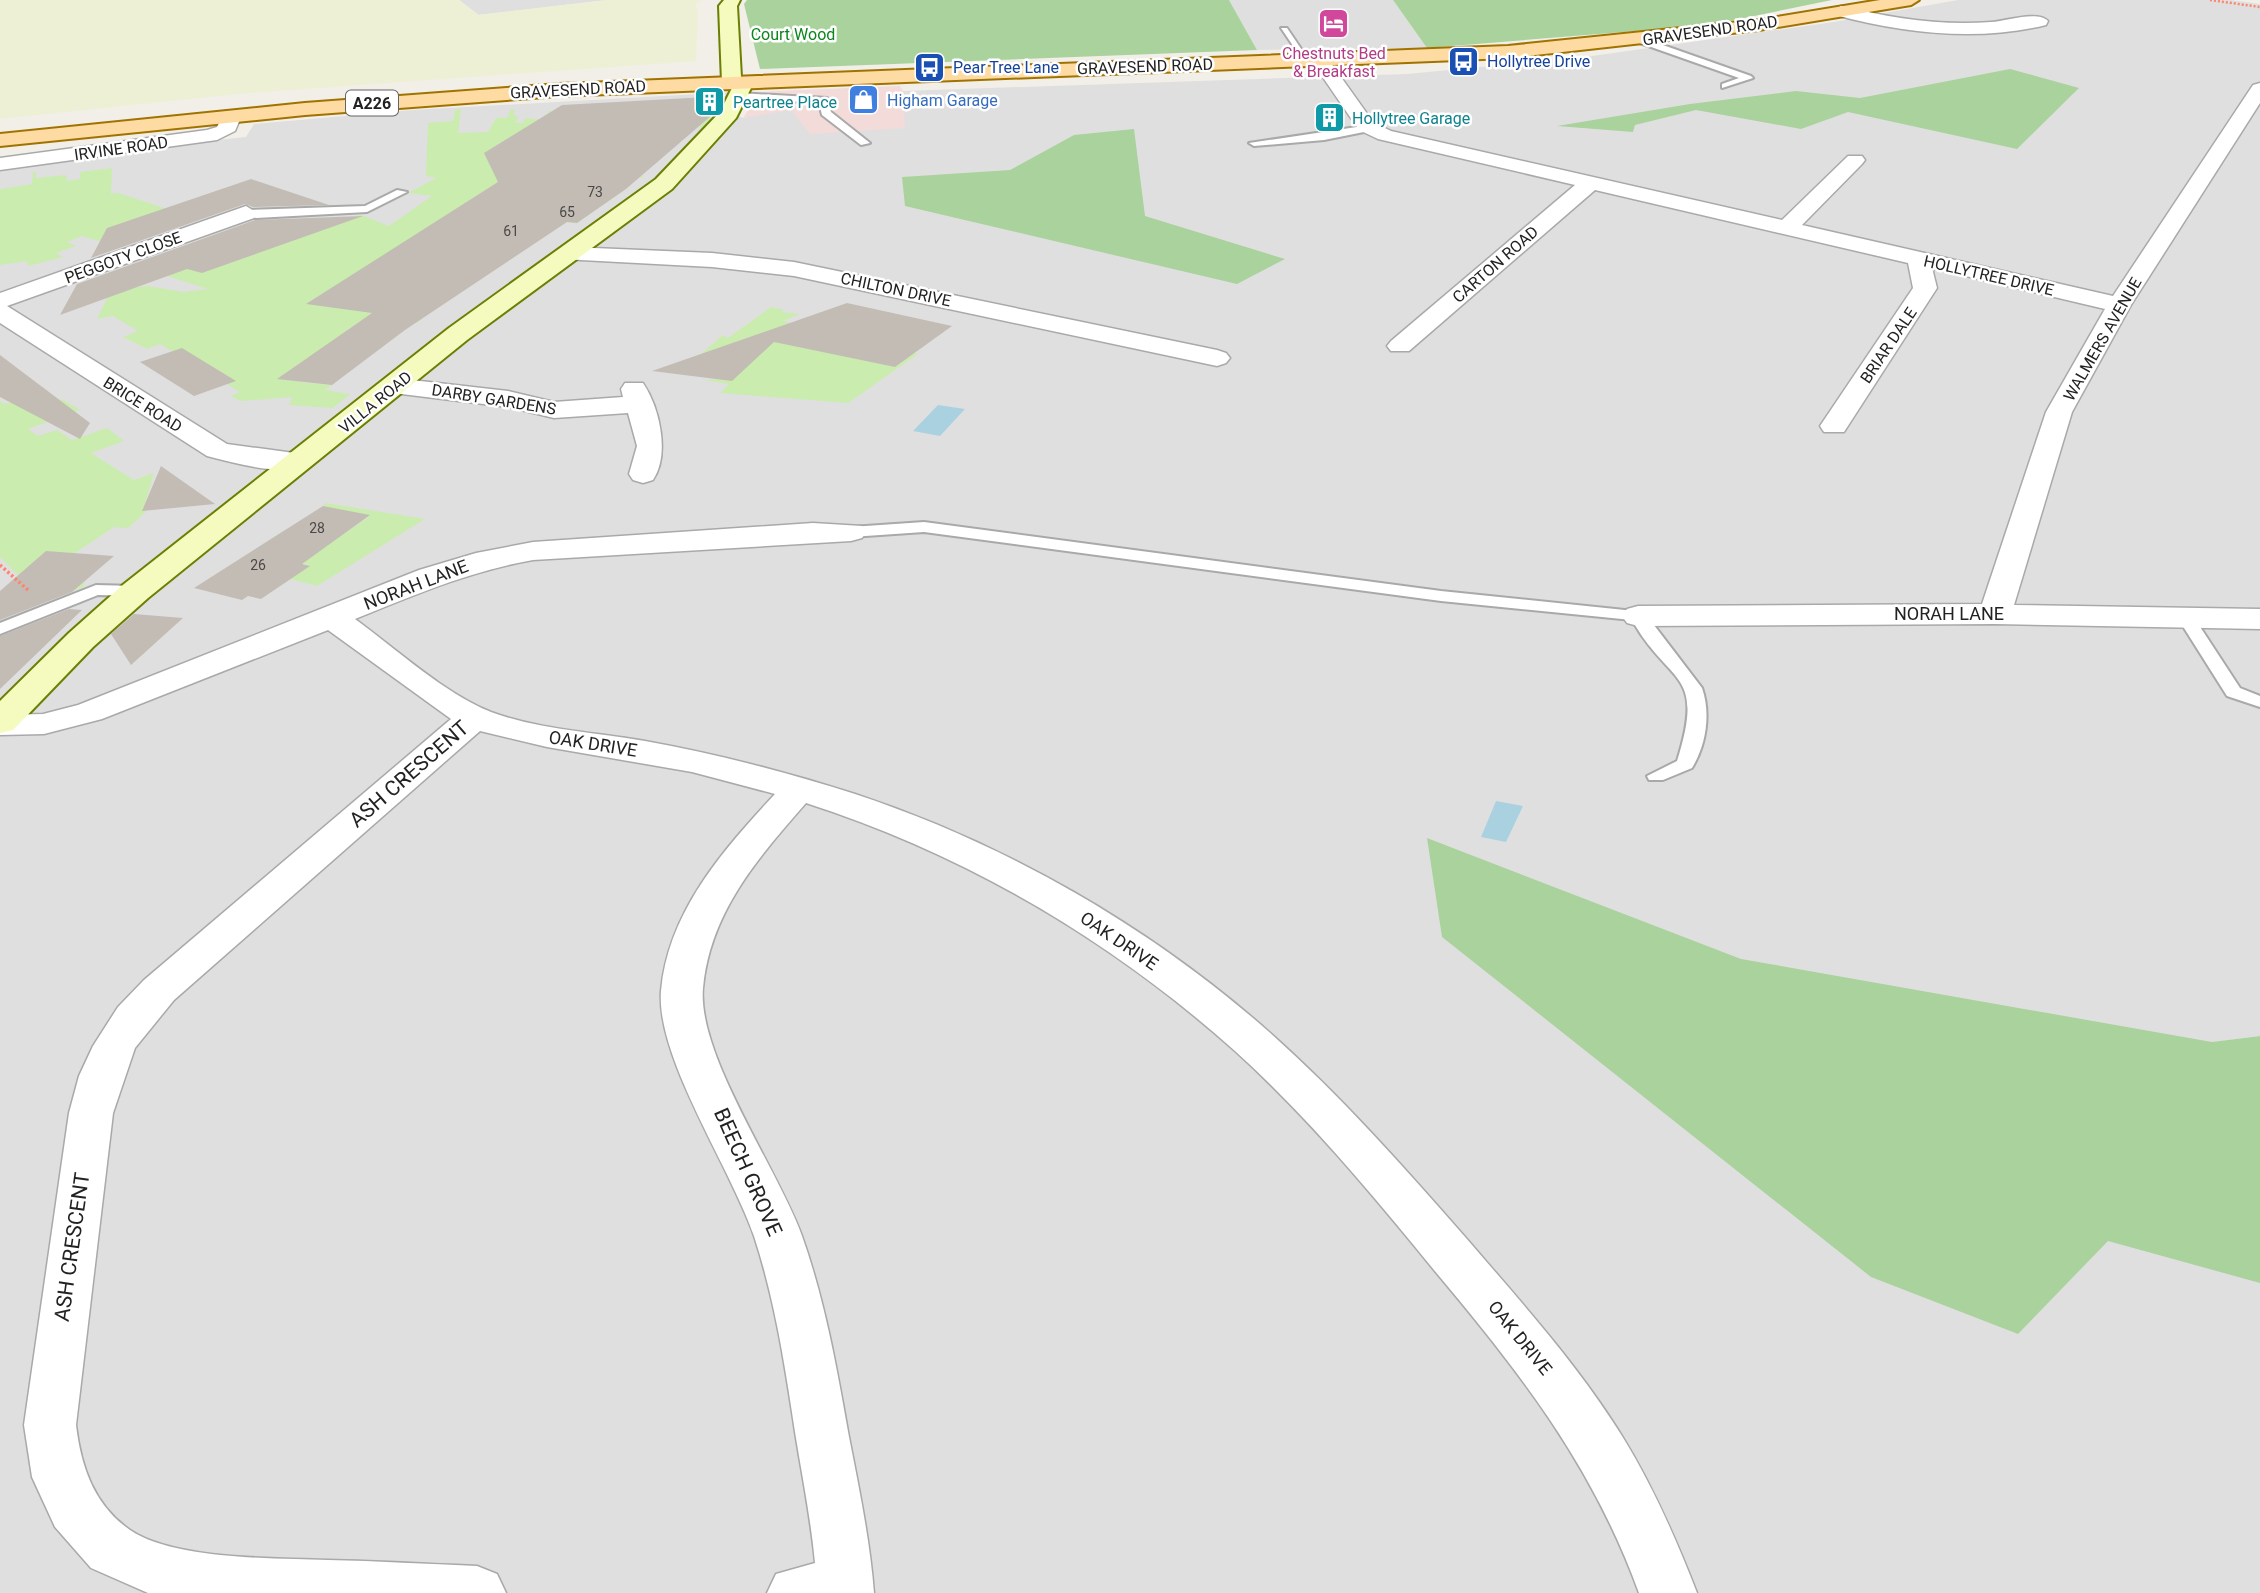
<svg xmlns="http://www.w3.org/2000/svg" width="2260" height="1593" font-family="Roboto,sans-serif">
<style>
.residential{fill:#e0dfdf}
.commercial{fill:#f2dbd9}
.farmland{fill:#edf0d5}
.grass{fill:#caecaf}
.forest{fill:#aad29d}
.water{fill:#a9d1e0}
.building{fill:#c3bcb5}
.lines{fill:none;stroke-linecap:round;stroke-linejoin:round}
.lane-casing{stroke:#a9a9a9;stroke-width:4}
.street-casing{stroke:#a9a9a9;stroke-width:3}
.secondary-casing{stroke:#6b7f03;stroke-width:4}
.primary-casing{stroke:#a07300;stroke-width:4}
.path-far1{stroke:#fc8570;stroke-width:2.5;stroke-dasharray:2 2;stroke-linecap:butt}
.path{stroke:#fc8570;stroke-width:3.5;stroke-dasharray:2.5 2.5;stroke-linecap:butt}
.lane{fill:#fff;fill-rule:evenodd}
.street{fill:#fff;fill-rule:evenodd}
.secondary{fill:#f5fbbe;fill-rule:evenodd}
.primary{fill:#fddba3;fill-rule:evenodd}
.labels{text-anchor:middle;stroke-width:5;stroke-linejoin:round;paint-order:stroke}
.number-label{font-size:14px;fill:#4a4847}
.far-street-label{font-size:16px;fill:#222;stroke:#fff}
.far-park-label{font-size:16px;fill:#0a861b;stroke:#fff}
.far-hotel-label{font-size:16px;fill:#b23c85;stroke:#fff}
.far-transit-label{font-size:16px;fill:#164399;stroke:#fff;text-anchor:start}
.far-shop-label{font-size:16px;fill:#366cbe;stroke:#fff;text-anchor:start}
.far-culture-label{font-size:16px;fill:#0d838f;stroke:#fff;text-anchor:start}
.shield{fill:#fff;stroke:#646464;stroke-width:2}
.shield-label{font-size:16px;font-weight:bold;fill:#222}
.street-label{font-size:18px;fill:#222;stroke:#fff}
.near-street-label{font-size:21px;fill:#222;stroke:#fff}
</style>
<rect width="100%" height="100%" fill="#f2efe9"/>
<path class="residential" d="M459,0h148l-129,15z
M1229,0h164l34,48 -170,2z
M1958,0h273l29,4v1032l-47,6 47,57v494h-2260v-1430l246,-26 8,-13 159,-14 321,-18 -9,17 18,9 40,-9 89,20 32,-1 -1,-37 504,-17 171,-16 256,-36z"/>
<path class="commercial" d="M900,86l3,5 2,37 -95,6 -19,-24 -48,8 15,-23 14,-4z"/>
<path class="farmland" d="M0,0h459l20,15 128,-15h96l-8,4 3,8 -2,49 -459,33 -237,25z"/>
<path class="grass" d="M718,108l-14,19 -16,-1 -82,46 38,4 -3,2 -38,-4 -15,11 38,4 -49,34 -28,-2 -138,96 12,2 -7,4 -29,-3 -18,11 -21,-3 -2,3 13,2 -37,33 -23,-3 -4,3 5,16 32,3 -7,5 25,4 -17,14 -44,-3 3,-8 -52,4 -9,-5 9,-4 -80,-48 -13,5 -24,-12 15,-6 -25,-15 -16,3 12,-25h-32l70,-8 37,6 24,-3 -50,-16 203,-58 28,11 43,-30 -24,-3 28,-15 -10,-2 2,-53 25,-2 2,-11 6,-1 -3,24 30,-1 8,-14h11l4,-9 4,1 -2,5 5,1 -2,7h7l2,-5 21,2 2,-9h4l1,8z
M112,168l-1,26 7,-1 59,19 -72,31 -23,-7 -15,6 9,4 -20,7 7,4 -35,9 -1,-5 -27,4v-76l32,-5 1,-12h3v6l30,-3 1,6 13,-2v-7z
M771,307l13,3 -3,2 19,2 -17,7 135,33 -70,49 -128,-10 9,-9 -25,-4 13,-1 16,-15 -35,-5 -20,15 45,-39 5,3z
M62,399l18,11 -52,19 10,7 19,-6 15,10 35,-12 17,13 -33,12 43,27 20,-7 -11,38h4l-19,17 -14,-1 -39,26 10,27 -2,7 -30,12 -27,-16 -26,-26v-156l4,3 12,-3 12,9z
M326,503l99,16 -108,67 -27,-7 19,-14 -56,-14 22,-15 48,12 47,-32 -47,-10z"/>
<path class="forest" d="M747,0h482l28,50 -497,19 -16,-65z
M1393,0h439l-122,25 -283,23z
M2010,69l69,19 -62,61 -169,-37 -47,17 -105,-19 -61,15 -2,7 -76,-6 133,-22 106,-13 64,7z
M1134,129l11,87 140,43 -48,25 -332,-78 -3,-29 108,-7 64,-35z
M1427,838l314,121 471,83 48,-6v247l-152,-42 -90,93 -147,-57 -429,-340z"/>
<path class="water" d="M938,405l27,4 -25,27 -27,-5z
M1496,801l27,5 -17,36 -25,-5z"/>
<path class="building" d="M725,96l-6,13 -93,80 -49,34 -10,-1 -162,108 -73,55 -55,-6 95,-66 -66,-9 192,-122 -14,-29 78,-48z
M251,179l78,26 -76,2 -8,-3 -154,54 16,-30z
M363,216l-161,57 -15,-4 -127,46 17,-31 178,-64z
M847,303l105,23 -57,41 -121,-25 -42,39 -80,-10z
M182,348l54,33 -42,15 -54,-34z
M0,355l90,68 -10,16 -80,-42z
M161,466l54,38 -73,7z
M323,506l47,9 -68,49 8,2 -49,33 -13,-3 -6,4 -48,-12z
M46,551l68,5 -42,36 -72,28v-29z
M69,609l13,1 -82,79v-53z
M134,614l49,4 -52,47 -20,-31z"/>
<g class="lines">
<defs>
<path id="lane" d="M1281,28h6l23,34h-6z
M1640,37l111,39 2,2 -31,10v-4l17,-6 -102,-36z
M739,93l88,5 4,14 39,31 -9,2 -39,-30 -3,-12 -83,-5z
M1370,125l4,1v4l-50,10 -70,6 -5,-3z
M397,190l10,2 -40,20 -111,6 -16,-5 6,-3 119,-4z
M924,522l517,69 203,21 58,76c9,26 4,57 -10,80l-29,12h-14l-2,-4 30,-15c29,-92 -7,-74 -45,-141l-191,-19 -517,-69 -73,5 -8,-5 8,-5z
M96,585l40,1 8,5 -8,5 -38,-1 -98,39v-11z
M2187,615l6,1 47,72 20,8v11l-33,-11 -48,-76z"/>
<path id="street" d="M1841,6c50,12 99,20 150,16 15,-1 47,-12 57,-1l-2,4c-69,17 -143,8 -211,-10l-2,-4z
M1320,55l6,1 47,66 18,9 391,89 66,-64h14l3,4 -3,4 -60,61 311,71 140,-211 7,-2v20l-129,202 -59,107 -58,193 246,4v20l-265,-5 -357,2 -11,-3 -5,-7 5,-7 11,-3 344,-2 64,-192 59,-103 -173,-41 5,20 -93,144h-20l-4,-6 93,-138 -5,-25 -313,-73 -186,161h-18l-4,-5 4,-5 184,-156 -197,-46 -19,-9 -48,-70z
M231,111l10,6 -6,14 -18,9 -217,30v-12l207,-28 10,-3 7,-14z
M246,206l11,7 -3,5 -247,88 220,138 82,11 4,6 -4,6c-32,8 -71,-3 -102,-11l-207,-133v-30z
M570,247l142,6 82,9 423,88 9,3 4,5 -4,5 -9,3 -423,-90 -82,-9 -150,-8 -3,-5 3,-5z
M394,378l114,13 46,11 69,-5 -2,-8 4,-6h18c17,25 27,72 10,97l-10,3 -10,-3 -4,-6 8,-28 -9,-33 -74,5 -46,-11 -123,-15 -4,-6 4,-6z
M813,523l49,3 4,6 -4,6 -11,3 -318,19c-63,11 -119,35 -178,59 41,30 89,74 136,93 49,18 103,20 154,29 71,13 142,31 210,53 151,50 294,132 413,237 72,64 135,135 198,207 55,64 112,127 156,198 31,50 54,103 75,157h-58c-47,-129 -118,-219 -205,-323 -63,-77 -126,-153 -199,-219 -124,-111 -270,-197 -429,-248 -48,55 -96,109 -103,185 -6,67 75,181 99,248 23,65 35,133 47,201 10,51 21,104 25,156h-107l9,-19 39,-11c-4,-44 -13,-87 -20,-131 -10,-66 -20,-132 -41,-196 -23,-68 -98,-178 -93,-245 7,-79 62,-141 114,-197l-83,-22 -145,-25 -67,-16 -306,269 -39,48 -22,65 -37,312c5,42 18,80 54,105 44,30 145,28 198,30 50,1 99,4 149,6l20,8 9,19h-358l-57,-25 -36,-41 -23,-50 -8,-52 45,-312 10,-37 14,-30 25,-39 26,-27 307,-261 -123,-89 -226,89 -58,15 -44,1v-20l43,-1 35,-9 341,-135 57,-17 57,-11z"/>
<path id="secondary" d="M724,0h16l-3,6 4,71 10,1 3,4 -18,36 -64,71 -205,151 -319,258 -55,49 -80,83 -13,3v-32l69,-68 55,-49 325,-256 207,-149 64,-67 12,-24 -10,-6 -3,-76z"/>
<path id="primary" d="M1880,0h39l-8,5 -152,25 -251,28 -949,38 -254,19 -305,31v-12l305,-31 254,-19 949,-38 251,-26z"/>
</defs>
<use href="#lane" class="lane-casing"/>
<use href="#street" class="street-casing"/>
<use href="#secondary" class="secondary-casing"/>
<use href="#primary" class="primary-casing"/>
<path class="path-far1" d="M2210,0l50,7"/>
<path class="path" d="M0,565l28,25"/>
<use href="#lane" class="lane"/>
<use href="#street" class="street"/>
<use href="#secondary" class="secondary"/>
<use href="#primary" class="primary"/>
</g>
<defs>
<symbol id="hotel-square" viewBox="-11 -11 22 22"><rect x="-9" y="-9" width="18" height="18" rx="4" fill="#d1479c" stroke="#fff"/><path d="M-6-4.5h1.5V1H6V5H4.5V3h-9V5H-6ZM-4 0a1.8 1.8 0 1 1 3.6 0ZM.5 0V-2.5h3Q6-2.5 6 0Z" fill="#fff"/></symbol>
<symbol id="bus-square" viewBox="-11 -11 22 22"><rect x="-9" y="-9" width="18" height="18" rx="4" fill="#1a4fb4" stroke="#fff"/><path d="M-5-6H5V4H4V6H2V4H-2V6H-4V4H-5ZM-3.5-4V0h7V-4ZM-3.5 1.2v1.5H-2V1.2ZM2 1.2v1.5H3.5V1.2Z" fill="#fff"/></symbol>
<symbol id="shop-square" viewBox="-11 -11 22 22"><rect x="-9" y="-9" width="18" height="18" rx="4" fill="#3f7fe0" stroke="#fff"/><path d="M-5-2.5h2.3a2.7 3.5 0 0 1 5.4 0H5L5.5 6h-11ZM-1.5-2.5h3a1.5 2.3 0 0 0-3 0Z" fill="#fff"/></symbol>
<symbol id="building-square" viewBox="-11 -11 22 22"><rect x="-9" y="-9" width="18" height="18" rx="4" fill="#0f9aa8" stroke="#fff"/><path d="M-4-6H4V6H1V3H-1V6H-4ZM-2.5-4.3h1.7v1.8h-1.7ZM.8-4.3h1.7v1.8H.8ZM-2.5-1h1.7V.8h-1.7ZM.8-1h1.7V.8H.8Z" fill="#fff"/></symbol>
</defs>
<g fill-rule="evenodd">
<use href="#hotel-square" x="1316" y="6" width="35" height="35"/>
<use href="#bus-square" x="1446" y="44" width="35" height="35"/>
<use href="#bus-square" x="912" y="50" width="35" height="35"/>
<use href="#shop-square" x="846" y="82" width="35" height="35"/>
<use href="#building-square" x="692" y="84" width="35" height="35"/>
<use href="#building-square" x="1312" y="100" width="35" height="35"/>
</g>
<g class="labels">
<g class="number-label">
<text x="595" y="197">73</text>
<text x="567" y="217">65</text>
<text x="511" y="236">61</text>
<text x="317" y="533">28</text>
<text x="258" y="570">26</text>
</g>
<g class="far-street-label">
<text transform="translate(1710 30) rotate(-8)" y="6">GRAVESEND ROAD</text>
<text transform="translate(1145 66) rotate(-2)" y="6">GRAVESEND ROAD</text>
<text transform="translate(578 89) rotate(-3)" y="6">GRAVESEND ROAD</text>
<text transform="translate(121 148) rotate(-8)" y="6">IRVINE ROAD</text>
<text transform="translate(123 257) rotate(-20)" y="6">PEGGOTY CLOSE</text>
<text transform="translate(1495 264) rotate(-41)" y="6">CARTON ROAD</text>
<text transform="translate(1989 275) rotate(13)" y="6">HOLLYTREE DRIVE</text>
<text transform="translate(896 289) rotate(12)" y="6">CHILTON DRIVE</text>
<text transform="translate(2102 339) rotate(-60)" y="6">WALMERS AVENUE</text>
<text transform="translate(1888 345) rotate(-56)" y="6">BRIAR DALE</text>
<text transform="translate(494 399) rotate(9)" y="6">DARBY GARDENS</text>
<text transform="translate(375 402) rotate(-39)" y="6">VILLA ROAD</text>
<text transform="translate(143 404) rotate(32)" y="6">BRICE ROAD</text>
</g>
<g class="far-park-label">
<text x="793" y="40">Court Wood</text>
</g>
<g class="far-hotel-label">
<text x="1334" y="59">Chestnuts Bed<tspan x="1334" dy="18">&amp; Breakfast</tspan></text>
</g>
<g class="far-transit-label">
<text x="1487" y="67">Hollytree Drive</text>
<text x="953" y="73">Pear Tree Lane</text>
</g>
<g class="far-shop-label">
<text x="887" y="106">Higham Garage</text>
</g>
<g class="far-culture-label">
<text x="733" y="108">Peartree Place</text>
<text x="1352" y="124">Hollytree Garage</text>
</g>
<rect class="shield" x="346" y="90.5" width="52" height="25" rx="5"/>
<g class="shield-label">
<text x="372" y="109">A226</text>
</g>
<g class="street-label">
<text transform="translate(416 585) rotate(-21)" y="6">NORAH LANE</text>
<text x="1949" y="620">NORAH LANE</text>
<text transform="translate(593 744) rotate(9)" y="6">OAK DRIVE</text>
<text transform="translate(1119 941) rotate(34)" y="6">OAK DRIVE</text>
<text transform="translate(1520 1338) rotate(51)" y="6">OAK DRIVE</text>
</g>
<g class="near-street-label">
<text transform="translate(409 774) rotate(-41)" y="7">ASH CRESCENT</text>
<text transform="translate(748 1172) rotate(66)" y="7">BEECH GROVE</text>
<text transform="translate(72 1247) rotate(-82)" y="7">ASH CRESCENT</text>
</g>
</g>
</svg>
